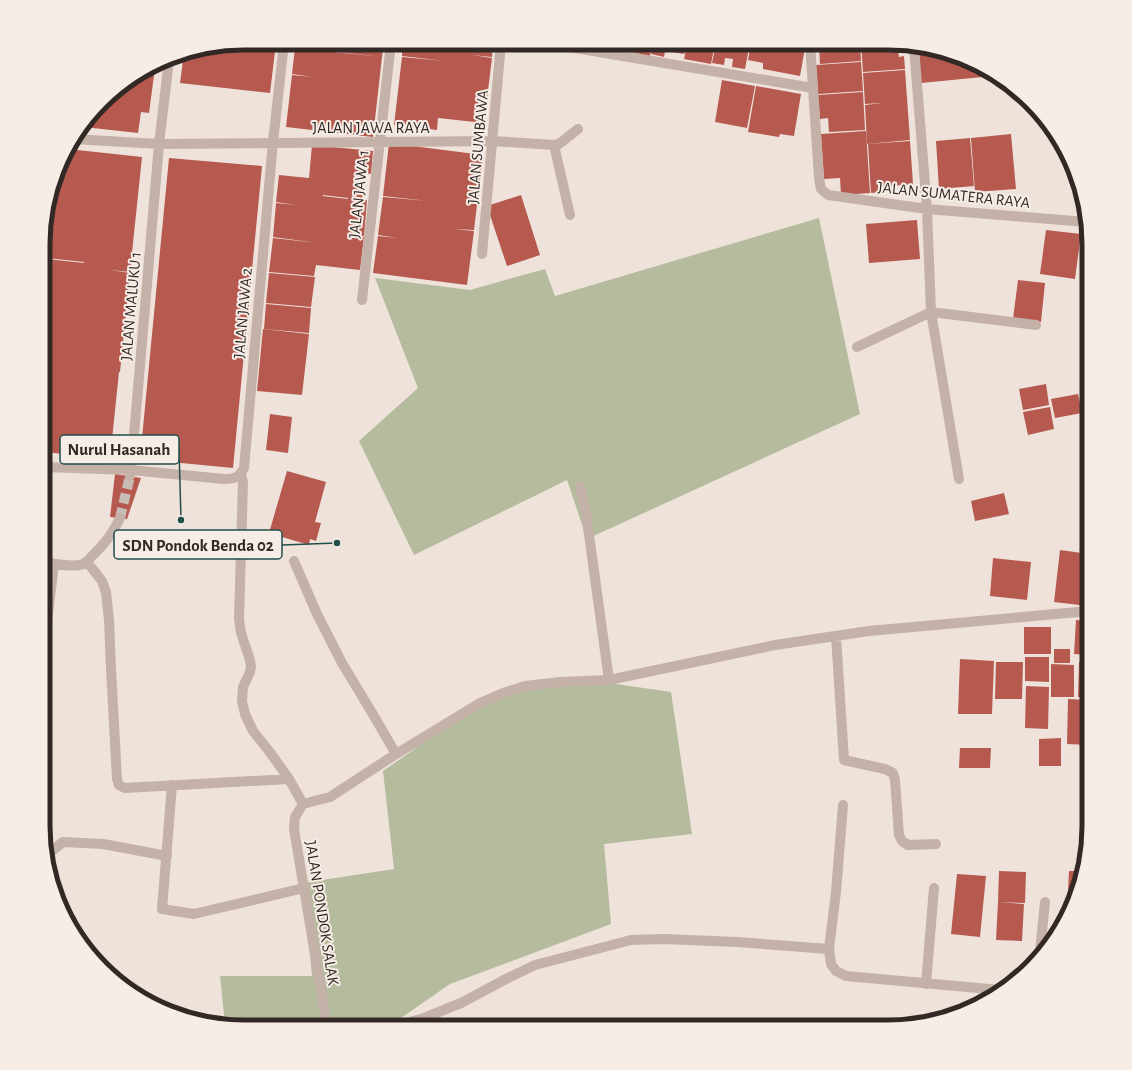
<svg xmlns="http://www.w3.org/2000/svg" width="1132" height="1070" font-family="'Alegreya Sans',sans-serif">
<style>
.green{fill:#b5bb9d}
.building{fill:#b65a50;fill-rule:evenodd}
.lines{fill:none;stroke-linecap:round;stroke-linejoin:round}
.minor-tunnel{stroke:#c8bdb7;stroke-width:10;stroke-dasharray:10 5;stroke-linecap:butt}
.service{stroke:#c4b1a8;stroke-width:10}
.minor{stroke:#c4b1a8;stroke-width:10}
.labels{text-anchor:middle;stroke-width:4;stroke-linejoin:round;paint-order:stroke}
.street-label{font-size:16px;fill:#322927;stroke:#f6ede6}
.rim{fill:none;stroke:#322927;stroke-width:5}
.leader{fill:none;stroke:#224e4b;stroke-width:1.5}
.callout-dot{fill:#224e4b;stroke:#f6ede6;stroke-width:1.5}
.callout{fill:#f6ede6;stroke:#224e4b;stroke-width:1.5}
.callout-label{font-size:17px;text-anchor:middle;font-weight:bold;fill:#322927}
</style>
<rect width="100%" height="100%" fill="#eee2db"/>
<path class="green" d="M819,218l41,196 -273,125 -20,-59 -153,75 -55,-114 59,-53 -43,-110 95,12 75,-21 10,27z
M595,681l76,11 21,142 -88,10 7,80 -161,60 -62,43h-144l-19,-3 -5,-48h92l-9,-93 91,-14 -11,-98 119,-83z"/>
<path class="building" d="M244,43h32l-6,50 -90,-10 4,-30z
M296,43h88l-2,14 -87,-10z
M403,43h90l-1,14 -20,-2 20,3 -8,65 -46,-5 -1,12 -43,-5 8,-68 43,4 -43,-5z
M600,43h19l-1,9 -10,-2 1,-5 -9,-1z
M633,43h19l-2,13 -19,-4z
M653,43h33l-2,11 -19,-3 -1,6 -13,-3z
M687,43h28l-4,21 -27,-5z
M716,43h34l-5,26 -13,-2 1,-8 -8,-1 -1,7 -12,-2z
M751,43h43v3l11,2 -5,28 -37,-7v-6l-15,-3z
M814,43h46l1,18 -41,3 -1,-18 -5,1z
M861,43l43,1v5l-6,1 1,7 5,-1 1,13 -42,3z
M295,48l87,9 -9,80 -87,-10 6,-52 21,2 -21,-3z
M918,48l59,16 16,12 -72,7z
M861,62l2,29 -45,3 -2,-29z
M155,68l-6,45 -8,-1 -3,21 -54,-6 28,-34z
M905,70l5,70 -43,4 -2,-39 17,-2 -17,1 -2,-31z
M722,80l33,6 -8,42 -32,-6z
M756,86l45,8 -7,42 -14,-2 -1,3 -31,-5z
M863,92l2,38 -36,2 -1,-14 -8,1 -2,-24z
M866,131l4,62 -29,2 -1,-17 -16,1 -3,-45z
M1011,134l5,55 -41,3 -4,-54z
M970,138l4,48 -35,3 -3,-48z
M910,141l3,43 -21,2v5l-21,2 -3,-49z
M389,143l94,12 -9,75 -21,-1 21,2 -7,54 -94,-12 5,-37 20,2 -20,-3 5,-38 45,4 -45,-5z
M312,145l61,6 -2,23 -6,-1 -3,27h5l-3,36 -20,-2 20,3 -4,33 -44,-5 -2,11 -45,-4 4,-34 45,5 -45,-6 3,-34 20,2 -20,-3 3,-27 30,3zM323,195l25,3v1l-25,-3z
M68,149l74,8 -12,115 -20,-2 20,3 -10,99 -21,-2 20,2 -9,87 -65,-7 2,-193 37,4v-1l-37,-4v-53z
M169,158l93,8 -29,302 -93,-9z
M521,195l19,60 -33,11 -20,-60z
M917,220l3,39 -51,4 -3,-39z
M1046,230l35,4 -6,45 -35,-5z
M269,273l46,4 -4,30 -45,-4z
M1018,280l27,3 -4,39 -28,-3z
M266,304l45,4 -2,25 -45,-4z
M263,329l46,5 -7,61 -45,-4z
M1046,384l3,21 -26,5 -4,-21z
M1078,394l4,19 -27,5 -4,-19z
M1050,407l4,22 -26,6 -5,-23z
M270,414l22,3 -4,36 -22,-3z
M287,471l39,11 -11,40 6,1 -5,18 -6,-2 -1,6 -40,-12z
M115,474l26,4 -14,41 -17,-2z
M45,485h3l-2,26h-1z
M1004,493l5,21 -34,7 -4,-20z
M1060,550l29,4 -1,52 -34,-4z
M993,558l38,4 -4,38 -37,-4z
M1076,620l13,1v34l-15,-1z
M1024,627h27v27h-27z
M1054,649h16v14h-16z
M1025,657h24v25l-24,-1z
M960,659l34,2 -2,53h-34z
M996,662h27l-1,37h-27z
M1079,662h10v36l-11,-1z
M1051,664l23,1v32h-23z
M1026,686l23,1 -1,42 -23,-1z
M1068,699l21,1v45l-22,-1z
M1061,738v28h-22v-27z
M960,748h31l-1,20h-31z
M999,871l27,1 -1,31 -27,-1z
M1069,871h14l-15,45v-25z
M957,874l29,2 -6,61 -29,-3z
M998,902l26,2 -2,37 -26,-1z"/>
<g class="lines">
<path class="minor-tunnel" d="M120,518l10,-42"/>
<path class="service" d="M172,785l-10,124 32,5 110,-26
M47,855l16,-13 40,2 64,12"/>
<path class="minor" d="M545,43l268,45
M810,43l9,135 2,11 7,6 99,14 159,13
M914,47l13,162 4,103 28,167
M73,139l86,5 334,-3 61,4 5,-1 19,-15
M554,145l16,70
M482,254l19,-211
M362,300l29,-257
M857,347l74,-35 105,13
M45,467l86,3 28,-326 10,-84
M241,475l2,7 -4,137 2,14 9,27 1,7 -1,5 -7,15 -1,14 3,13 8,17 16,20 20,28 14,25
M130,476l1,-6 93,9c10,0 15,-1 20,-11l29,-326 11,-99
M580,486l6,27 23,167
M294,561l23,53 25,49 29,48 25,43
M45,562c11,2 24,5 35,3 5,-1 9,-5 12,-9 13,-12 20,-22 28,-38
M87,562l15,19 4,11 3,28 2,49 6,110 2,6 6,3 164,-9
M836,636l8,124 41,9 8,4 2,7 4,55 3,6 6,4 28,-1
M44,647l10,-83
M303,804l27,-7 66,-43 84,-51 23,-10 22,-7 35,-4 49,-2 166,-35 94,-14 220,-20
M303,804l-8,13 -1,12 30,179 1,9 -3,9 -2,1
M843,805l-7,87 -7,57 2,15 5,7 10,5 154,14
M1040,952l5,-50
M926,984l8,-96
M392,1027l32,-9 37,-15 45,-24 29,-14 96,-25 33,-1 73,3 92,7"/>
</g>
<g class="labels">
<g class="street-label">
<text x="371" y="133">JALAN JAWA RAYA</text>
<text transform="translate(477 147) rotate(-85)" y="6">JALAN SUMBAWA</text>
<text transform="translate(358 194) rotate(-84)" y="6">JALAN JAWA 1</text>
<text transform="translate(954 194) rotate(6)" y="6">JALAN SUMATERA RAYA</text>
<text transform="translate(130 306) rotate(-85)" y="6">JALAN MALUKU 1</text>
<text transform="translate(242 313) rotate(-85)" y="6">JALAN JAWA 2</text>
<text transform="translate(323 913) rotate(81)" y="6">JALAN PONDOK SALAK</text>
</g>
</g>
<path d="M0 0H1132V1070H0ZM244 50H888A194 194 0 0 1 1082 244V826A194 194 0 0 1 888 1020H244A194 194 0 0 1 50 826V244A194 194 0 0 1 244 50Z" fill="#f6ede6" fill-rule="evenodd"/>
<path class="rim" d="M244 50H888A194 194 0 0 1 1082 244V826A194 194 0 0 1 888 1020H244A194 194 0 0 1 50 826V244A194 194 0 0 1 244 50Z"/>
<path class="leader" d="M181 520L179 449M337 543L282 545"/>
<g class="callout-dot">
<circle cx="181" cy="520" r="4"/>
<circle cx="337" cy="543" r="4"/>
</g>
<g class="callout">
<rect x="60" y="435" width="119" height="29" rx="4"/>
<rect x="114" y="530" width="168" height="29" rx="4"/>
</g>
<g class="callout-label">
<text x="119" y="455">Nurul Hasanah</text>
<text x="198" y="551">SDN Pondok Benda 02</text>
</g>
</svg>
